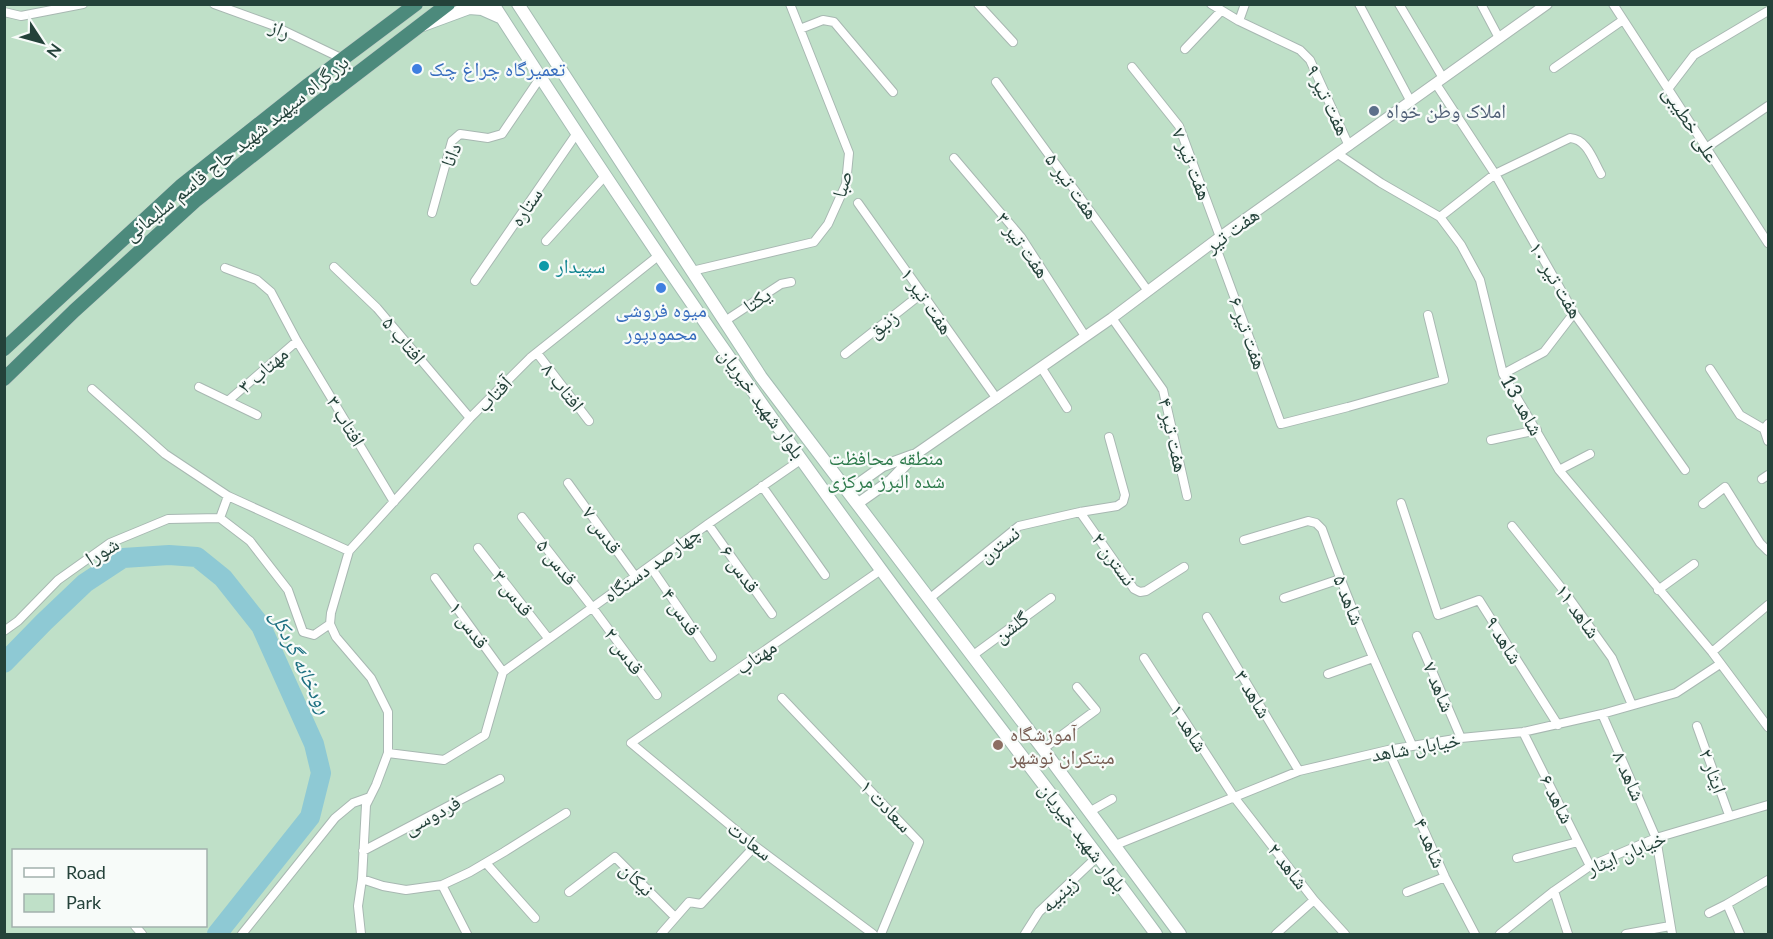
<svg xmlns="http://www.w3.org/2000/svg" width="1773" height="939" font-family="Lato,'Noto Naskh Arabic',sans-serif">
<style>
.green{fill:#bfe0c8;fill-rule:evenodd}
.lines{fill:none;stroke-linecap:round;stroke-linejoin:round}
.river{stroke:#8ec9d4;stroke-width:20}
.minor-casing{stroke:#a8b8b2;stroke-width:10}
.tertiary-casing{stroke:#a8b8b2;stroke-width:12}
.secondary-casing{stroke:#a4bbb3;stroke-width:14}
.trunk-casing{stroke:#c2cac8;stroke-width:15}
.minor{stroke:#fff;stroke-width:8}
.tertiary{stroke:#fff;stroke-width:10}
.secondary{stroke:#fff;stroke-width:12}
.trunk{stroke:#4c8a7c;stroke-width:14}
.shop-dot{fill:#3f7fe0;stroke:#f7fbf9;stroke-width:2}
.service-dot{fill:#5c6f8a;stroke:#f7fbf9;stroke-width:2}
.culture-dot{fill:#0f9aa8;stroke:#f7fbf9;stroke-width:2}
.education-dot{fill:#8d6e63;stroke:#f7fbf9;stroke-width:2}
.labels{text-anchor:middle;stroke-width:4.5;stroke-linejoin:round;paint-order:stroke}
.street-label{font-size:20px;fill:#24423a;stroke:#f7fbf9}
.shop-label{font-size:20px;fill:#366cbe;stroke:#f7fbf9;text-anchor:start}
.service-label{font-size:20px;fill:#4e5e75;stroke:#f7fbf9;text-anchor:start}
.culture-label{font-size:20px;fill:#0d838f;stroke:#f7fbf9;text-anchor:start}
.park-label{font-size:20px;fill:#2d7a4b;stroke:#f7fbf9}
.education-label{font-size:20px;fill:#785e54;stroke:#f7fbf9;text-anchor:start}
.water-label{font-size:21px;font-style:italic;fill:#1c6f80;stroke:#f7fbf9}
</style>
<rect width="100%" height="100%" fill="#e6efeb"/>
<path class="green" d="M5,5h1763v929h-1763zM14,850h192v76h-192z"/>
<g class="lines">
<path class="river" d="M4,663l40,-41 41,-39 38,-25 46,-3 28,2 26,21 38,48 53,118 7,29 -11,44 -93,117"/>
<defs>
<path id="minor" d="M214,4l58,21 71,34
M978,4l35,38
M1211,4l28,17 61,29 10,10 39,86
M1359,4l52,98
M1399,4l44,74
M1481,4l18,34
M1613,4l155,239
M4,12l17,4 62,-12
M1239,21l6,-17
M800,29l23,-9 11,2 59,70
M1185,49l36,-38
M1132,67l47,59 41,111
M1554,68l69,-48
M996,82l152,209
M1436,84l59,90 79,139 111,157
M1668,89l26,-34 74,-44
M1706,148l62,-42
M1338,154l43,29 59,34 21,28 19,35 23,94 56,96 153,182 56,75
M954,158l67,79 64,99
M858,203l139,196
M432,213l20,-72 8,-7 28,4 14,-4 38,-56
M1440,217l55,-43 75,-36c17,1 23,22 31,36
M546,241l59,-65
M1214,242l67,182 67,-17 96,-27 -16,-65
M334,267l43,41 93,110
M225,268l32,12 14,12 26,49 97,161
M692,271l122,-29 14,-18 18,-40 3,-31 -59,-149
M475,281l102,-148
M1112,318l51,72 24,106
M725,321l56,-37 10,-2
M537,353l52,68
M845,354l76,-60
M1041,367l26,41
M1710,369l30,46 24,14 4,-5
M1503,374l41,-22 30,-39
M199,387l58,28
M92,389l73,65 63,42 121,55
M229,400l68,-59
M1764,429l4,12
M1491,440l46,-10
M1559,470l31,-16
M1762,479l6,-4
M568,483l67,93
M762,486l63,89
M228,496l-8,22 30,23 38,49 15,42 11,3 16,-11
M1401,503l37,112 41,-15 79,125
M1703,504l22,-17 35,56 8,8
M1080,512l54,77 6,3 6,-1 38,-24
M522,517l70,90 65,88
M708,524l64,90
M1512,526l52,65 48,67 20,47
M1244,540l64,-19 8,2 6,6c26,74 58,145 90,216
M478,548l70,90
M650,566l62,91
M435,578l68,94
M1658,590l36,-26
M1284,598l56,-19
M929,599l90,-73 61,-14 37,-6 6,-4 2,-7 -16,-58
M1207,617l92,154
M4,631l14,-10 40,-41 52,-37 58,-24 52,-1
M1417,636l44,102
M1712,652l56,-47
M972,656l79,-58
M1144,658l90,139 80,103 31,34
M503,672l205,-148 94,-65
M1328,674l45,-16
M782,698l137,144 -38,92
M1602,714l54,124 16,96
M1697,726l32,89
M1523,732l67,134
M1043,749l53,-39 -19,-23
M1388,750l57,127 30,57
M388,753l56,7 41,-25 18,-63
M1089,812l23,-13
M1113,846l186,-75 89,-21 73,-12 62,-6 79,-18 74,-21 44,-29
M363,851l137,-72
M1517,858l61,-16
M486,863l49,55
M362,879l21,7 23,4 36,-5 28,-13 34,-20 62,-39
M442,885l25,49
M1554,891l14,43
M569,892l46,-35 60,60
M1407,892l38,-15
M1709,913l18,-9
M135,926l7,8
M242,934l93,-116 18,-15 17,-6
M361,934l-3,-28 4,-27 4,-74 10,-20 12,-32v-41l-17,-34 -35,-41 -6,-13 1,-11 18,-62 121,-133 60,-60 128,-102
M661,934l28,-32 12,2 54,-58
M873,934l-118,-88 -124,-103 250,-173
M1025,934l14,-22 59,-56
M1276,934l38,-34
M1500,934l54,-43 36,-25 66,-28 112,-33
M1626,934l44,-8
M1740,934l-13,-30 41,-24"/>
<path id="tertiary" d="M848,491l35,-25 30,-11
M857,504l34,-24 25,-26 196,-136 108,-81 327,-233"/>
<path id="secondary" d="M493,4c123,192 252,380 386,563 91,124 187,244 277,367
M518,4l243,373 282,372 137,185
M423,25l46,-17 13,1 18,8"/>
<path id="trunk" d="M4,349l178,-164 126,-100 108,-81
M4,379l70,-68 121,-110 125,-99 128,-98"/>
</defs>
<use href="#minor" class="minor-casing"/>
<use href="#tertiary" class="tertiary-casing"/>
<use href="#secondary" class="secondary-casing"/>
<use href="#trunk" class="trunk-casing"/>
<use href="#minor" class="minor"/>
<use href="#tertiary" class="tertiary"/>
<use href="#secondary" class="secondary"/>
<use href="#trunk" class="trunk"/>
</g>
<g class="shop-dot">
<circle cx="417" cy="69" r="6"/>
<circle cx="661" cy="288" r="6"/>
</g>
<circle class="service-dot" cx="1374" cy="111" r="6"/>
<circle class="culture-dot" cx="544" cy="266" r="6"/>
<circle class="education-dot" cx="998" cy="745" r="6"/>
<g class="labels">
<g class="street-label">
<text transform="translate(280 29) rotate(23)" y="7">راز</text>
<text transform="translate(1328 100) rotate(64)" y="7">هفت تیر ۹</text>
<text transform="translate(1691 124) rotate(57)" y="7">علی خطیبی</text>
<text transform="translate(236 148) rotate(-39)" y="7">بزرگراه سپهبد شهید حاج قاسم سلیمانی</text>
<text transform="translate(451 155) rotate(-68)" y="7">دانا</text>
<text transform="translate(1192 164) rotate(68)" y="7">هفت تیر ۷</text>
<text transform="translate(842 184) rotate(-75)" y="7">صبا</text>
<text transform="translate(1072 186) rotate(54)" y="7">هفت تیر ۵</text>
<text transform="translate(526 207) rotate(-56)" y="7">ستاره</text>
<text transform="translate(1232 230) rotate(-36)" y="7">هفت تیر</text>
<text transform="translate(1023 245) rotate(54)" y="7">هفت تیر ۳</text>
<text transform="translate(1556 280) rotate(59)" y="7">هفت تیر ۱۰</text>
<text transform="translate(757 300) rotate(-34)" y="7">یکتا</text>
<text transform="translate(927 301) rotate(55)" y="7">هفت تیر ۱</text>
<text transform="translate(883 324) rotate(-38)" y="7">زنبق</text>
<text transform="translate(1248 333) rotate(70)" y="7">هفت تیر ۶</text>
<text transform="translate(404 340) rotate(50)" y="7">افتاب ۵</text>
<text transform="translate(263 370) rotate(-41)" y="7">مهتاب ۳</text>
<text transform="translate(563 387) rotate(52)" y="7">افتاب ۸</text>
<text transform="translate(494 394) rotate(-45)" y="7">آفتاب</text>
<text transform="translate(762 403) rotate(54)" y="7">بلوار شهید خیریان</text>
<text transform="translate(1522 405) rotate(61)" y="7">شاهد 13</text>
<text transform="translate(346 421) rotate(59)" y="7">افتاب ۳</text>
<text transform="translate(1173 435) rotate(77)" y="7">هفت تیر ۴</text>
<text transform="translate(602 530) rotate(55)" y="7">قدس ۷</text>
<text transform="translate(999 544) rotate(-37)" y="7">نسترن</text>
<text transform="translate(102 551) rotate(-32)" y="7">شورا</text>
<text transform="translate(1114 559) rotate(54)" y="7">نسترن ۲</text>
<text transform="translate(557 562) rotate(52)" y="7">قدس ۵</text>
<text transform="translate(652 564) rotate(-36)" y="7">چهارصد دستگاه</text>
<text transform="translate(740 569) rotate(55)" y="7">قدس ۶</text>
<text transform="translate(513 593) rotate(52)" y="7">قدس ۳</text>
<text transform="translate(1349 600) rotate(68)" y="7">شاهد ۵</text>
<text transform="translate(1578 611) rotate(54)" y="7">شاهد ۱۱</text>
<text transform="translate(681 612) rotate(56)" y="7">قدس ۴</text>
<text transform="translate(469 625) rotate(54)" y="7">قدس ۱</text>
<text transform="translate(1011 627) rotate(-37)" y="7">گلشن</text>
<text transform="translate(1504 640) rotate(58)" y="7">شاهد ۹</text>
<text transform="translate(624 651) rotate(54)" y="7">قدس ۲</text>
<text transform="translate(756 657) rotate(-35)" y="7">مهتاب</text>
<text transform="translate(1439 687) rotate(67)" y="7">شاهد ۷</text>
<text transform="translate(1253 694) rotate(59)" y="7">شاهد ۳</text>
<text transform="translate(1189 728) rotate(57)" y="7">شاهد ۱</text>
<text transform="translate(1416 747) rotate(-10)" y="7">خیابان شاهد</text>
<text transform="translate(1713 771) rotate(70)" y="7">ایثار ۲</text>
<text transform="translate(1629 776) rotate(66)" y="7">شاهد ۸</text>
<text transform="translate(1557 799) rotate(63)" y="7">شاهد ۶</text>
<text transform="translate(886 806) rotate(46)" y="7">سعادت ۱</text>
<text transform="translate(432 815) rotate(-28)" y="7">فردوسی</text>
<text transform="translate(1083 837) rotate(53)" y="7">بلوار شهید خیریان</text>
<text transform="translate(750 841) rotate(38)" y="7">سعادت</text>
<text transform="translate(1430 843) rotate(66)" y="7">شاهد ۴</text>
<text transform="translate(1626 853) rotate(-23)" y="7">خیابان ایثار</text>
<text transform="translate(1288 866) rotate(52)" y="7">شاهد ۲</text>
<text transform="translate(637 879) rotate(45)" y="7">نیکان</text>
<text transform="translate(1059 894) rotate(-44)" y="7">زینبیه</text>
</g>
<g class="shop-label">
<text x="429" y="76">تعمیرگاه چراغ چک</text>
<text x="661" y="317" text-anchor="middle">میوه فروشی<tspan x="661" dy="23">محمودپور</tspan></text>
</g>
<g class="service-label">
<text x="1386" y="118">املاک وطن خواه</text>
</g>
<g class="culture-label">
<text x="556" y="273">سپیدار</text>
</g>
<g class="park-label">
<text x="886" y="465">منطقه محافظت<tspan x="886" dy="23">شده البرز مرکزی</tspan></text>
</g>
<g class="education-label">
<text x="1010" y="741">آموزشگاه<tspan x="1010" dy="23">مبتکران نوشهر</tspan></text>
</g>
<g class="water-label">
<text transform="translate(301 662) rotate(64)" y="7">رودخانه گردکل</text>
</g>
</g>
<rect width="1773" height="939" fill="none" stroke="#24423a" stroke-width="12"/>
<rect x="12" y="849" width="195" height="78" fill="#f7fbf9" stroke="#a3b1ad" stroke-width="1.5"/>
<rect x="24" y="868" width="30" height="9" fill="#ffffff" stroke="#a3b1ad" stroke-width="1.5"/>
<text x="66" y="879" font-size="18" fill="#24423a">Road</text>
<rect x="24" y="894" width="30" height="18" fill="#bfe0c8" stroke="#a3b1ad" stroke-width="1.5"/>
<text x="66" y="909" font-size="18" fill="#24423a">Park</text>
<g transform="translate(42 42) rotate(126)" stroke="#f7fbf9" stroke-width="4.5" paint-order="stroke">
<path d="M0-4.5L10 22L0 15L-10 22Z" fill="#24423a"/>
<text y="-9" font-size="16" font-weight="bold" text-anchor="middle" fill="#24423a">N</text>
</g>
</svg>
